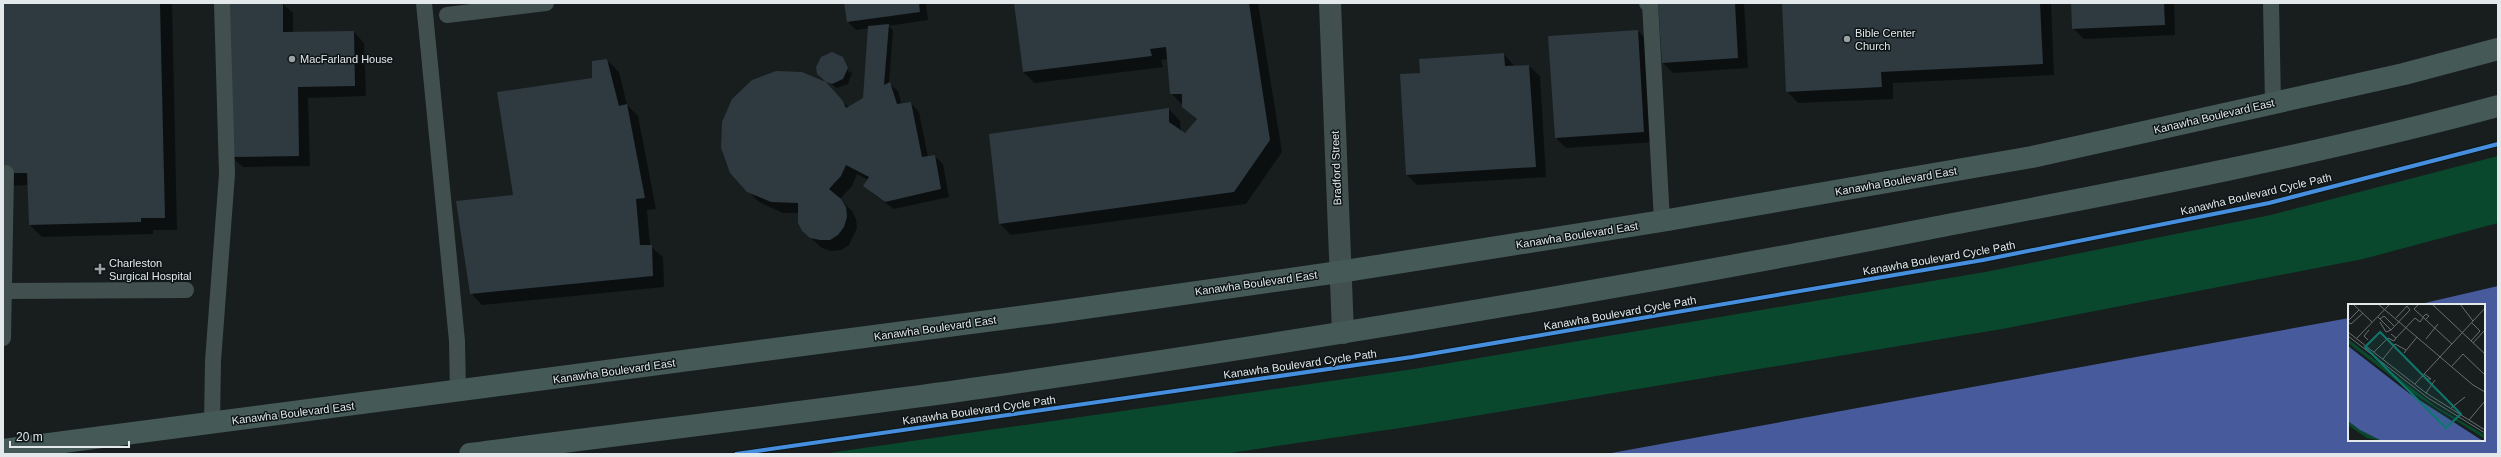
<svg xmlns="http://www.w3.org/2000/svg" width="2501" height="457" font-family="Arial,sans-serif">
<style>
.green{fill:#09482c}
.water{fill:#465a9c}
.shadow{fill:#0007}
.building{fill:#2e3940}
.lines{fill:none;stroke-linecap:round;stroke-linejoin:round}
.lane{stroke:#41504e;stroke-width:16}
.street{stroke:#41504e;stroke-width:22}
.primary{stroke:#455956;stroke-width:22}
.cycleway-casing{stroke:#0d1517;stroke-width:6}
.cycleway{stroke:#468fdf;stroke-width:4}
.poi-dot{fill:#9ca2a3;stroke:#0d1517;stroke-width:1.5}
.labels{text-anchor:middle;stroke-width:3;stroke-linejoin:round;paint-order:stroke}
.poi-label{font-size:11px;fill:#e3e9ea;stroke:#0d1517;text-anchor:start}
.street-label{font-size:11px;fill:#e3e9ea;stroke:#0d1517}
.inset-road{fill:none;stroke:#696f70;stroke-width:1}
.view{fill:#0f766e;fill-opacity:0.15;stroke:#0f766e;stroke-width:2}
.inset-edge{fill:none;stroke:#e3e9ea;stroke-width:2}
</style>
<rect width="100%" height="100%" fill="#181d1e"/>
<path class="green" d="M2498,156v67l-135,36 -361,70 -595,98 -184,27h-401l592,-85 571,-97 286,-57z"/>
<path class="water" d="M2498,286v168h-892l743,-136v122h135v-135h-68z"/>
<path class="shadow" d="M3,3h169l5,227h-24v4l-111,3 -12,-12 -1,-40 -26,1z
M230,3h52l11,10v20l61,-1 10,11 2,53 -58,2 2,68 -67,1 -11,-10z
M845,3h81l2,17 -40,6 5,4 -4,54 9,7 4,14 9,-2 8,9 9,45 7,-1 8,8 6,33 -55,12 -21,-15 -8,-8 3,-6 -11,-6 -5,12 -12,13 12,12 4,8 1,9 -8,17 -8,5 -10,1 -9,-3 -19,-17 -4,-18h-16l-24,-11 -11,-11 88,-97 13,14 16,-10 4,-70 -13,2 -8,-8z
M1015,3h243l24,149 -36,52 -235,31 -11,-11 169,-115 11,12 1,10 4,3 12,-14 -26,-27 -3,-34 -7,1 2,7 -128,16 -12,-11z
M1659,3h85l4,65 -75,5 -10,-10z
M1783,3h268l3,72 -161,8v16l-95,4 -11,-12z
M2072,3h102l1,32 -91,4 -11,-11z
M1638,31l10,10 7,101 -89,6 -11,-11z
M1504,54l11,13 14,-1 11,10 6,101 -129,8 -10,-10 14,-101z
M843,57l6,16 2,-1 -5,-11 6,12 -4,11 -11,4 -15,-10 -5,-11z
M607,60l12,12 8,33 11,11 18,93 -9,1 3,36 13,11 1,30 -182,18 -11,-12 43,-97z"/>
<path class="building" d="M3,3h157l5,215h-24v4l-112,3 -2,-52h-24z
M229,3h54v29l71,-1 1,55 -57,1 1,69 -68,1z
M844,3h75l1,9 -73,10z
M1014,3h235l21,137 -36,52 -235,32 -10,-90 180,-26v14l16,11 12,-14 -15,-12v-13h-12l-4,-47 -16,2 2,7 -129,16z
M1658,3h77l3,55 -76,5z
M1782,3h258l3,61 -162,8 1,15 -96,5z
M2071,3h93l1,22 -93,4z
M889,24l-5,61 6,-3 7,22 14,-2 11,55 13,-2 6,34 -56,13 -22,-16 6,-9 -23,-12 -5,11 -12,13 12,10 5,8 1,10 -3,10 -6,8 -8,5h-10l-10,-2 -8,-7 -4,-8v-20l-27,-1 -24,-10 -17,-19 -9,-25 1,-26 10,-23 20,-19 24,-9 26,1 24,10 -9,-8 -1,-7 5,-10 11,-5 11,5 5,11 -5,11 -11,5 -6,-2 17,19 3,7 17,-10 5,-72z
M1638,30l6,102 -89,6 -7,-102z
M1504,53l1,13 24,-1 7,102 -130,8 -6,-101 20,-1 -1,-14z
M607,59l12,47 8,-2 18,94 -9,1 4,46h12l1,31 -183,18 -14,-93 57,-6 -16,-103 95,-14v-17z"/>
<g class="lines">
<path class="lane" d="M424,3l33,338 1,51
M1647,3h3l12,218
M2271,3l2,100
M447,15l99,-12
M4,291l182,-1
M3,338l3,-165
M212,424l1,-63 14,-187 -5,-171"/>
<path class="street" d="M1330,3l13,330"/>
<path class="primary" d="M3,450l1053,-138 283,-40 323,-51 370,-64 372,-83 94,-25
M470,454c174,-23 349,-43 523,-68 311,-45 621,-96 929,-156 192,-37 386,-73 576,-124"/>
<defs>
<path id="cycleway" d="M736,454l676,-97 571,-97 286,-57 229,-59"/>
</defs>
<use href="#cycleway" class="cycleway-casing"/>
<use href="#cycleway" class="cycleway"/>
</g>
<g class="poi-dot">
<circle cx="1847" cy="39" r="4"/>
<circle cx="292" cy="59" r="4"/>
<path d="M98 263h4v4h4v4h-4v4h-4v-4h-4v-4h4z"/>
</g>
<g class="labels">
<g class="poi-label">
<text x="1855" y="37">Bible Center<tspan x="1855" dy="13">Church</tspan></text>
<text x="300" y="63">MacFarland House</text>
<text x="109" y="267">Charleston<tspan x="109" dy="13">Surgical Hospital</tspan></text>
</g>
<g class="street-label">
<text transform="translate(2214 116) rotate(-13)" y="4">Kanawha Boulevard East</text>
<text transform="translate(1336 168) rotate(-92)" y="4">Bradford Street</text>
<text transform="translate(1896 181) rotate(-10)" y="4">Kanawha Boulevard East</text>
<text transform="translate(2256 194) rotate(-13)" y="4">Kanawha Boulevard Cycle Path</text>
<text transform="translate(1577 235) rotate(-9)" y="4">Kanawha Boulevard East</text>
<text transform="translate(1939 258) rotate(-10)" y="4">Kanawha Boulevard Cycle Path</text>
<text transform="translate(1256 283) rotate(-8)" y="4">Kanawha Boulevard East</text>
<text transform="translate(1620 313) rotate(-10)" y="4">Kanawha Boulevard Cycle Path</text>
<text transform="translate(935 328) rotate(-8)" y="4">Kanawha Boulevard East</text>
<text transform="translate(1300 364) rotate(-8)" y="4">Kanawha Boulevard Cycle Path</text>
<text transform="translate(614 371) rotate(-8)" y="4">Kanawha Boulevard East</text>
<text transform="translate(979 410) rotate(-8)" y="4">Kanawha Boulevard Cycle Path</text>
<text transform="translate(293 413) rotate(-7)" y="4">Kanawha Boulevard East</text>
</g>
</g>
<g transform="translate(2348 304)">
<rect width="137" height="137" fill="#181d1e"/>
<path d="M0,35l87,67 50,29v4l-74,-47 -63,-49zM0,117l12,9 22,11 -15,-3 -19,-13z" fill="#09482c"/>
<path d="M0,42l62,48 73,47h-101l-22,-11 -12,-9z" fill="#465a9c"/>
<path class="inset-road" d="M5,0l19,18M30,0l95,81 12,7M71,0l-5,5 38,35M84,0l53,50M112,0l13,17M30,13l13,13 19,-20 -3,-4 -11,12M75,13l3,-3 3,2 -4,4M32,15l4,-3 10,10M0,17l11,-11M0,18l3,2 12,-11M32,18l6,10 5,-2M0,28l78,61 59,37M43,30l5,4 19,-20 5,4 3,-4M0,32l80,62 57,35M8,35l34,-35M78,35l12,-15M20,36l-4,-4 5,-6M123,37l9,-10 -8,-8M125,39l12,-13M26,48l14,-14 6,3 2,-3M56,49l13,-16M35,55l12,-15 11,6M104,62l11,-12 22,21M76,70l7,5h-5M67,80l70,-76M78,89l9,-13M103,104l14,-11M121,116l16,-19"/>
<path class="view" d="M32,28l81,82 -15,14 -81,-81z"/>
<rect width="137" height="137" class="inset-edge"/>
</g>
<rect width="2501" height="457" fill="none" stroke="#e3e9ea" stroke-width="8"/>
<path d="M10 441v6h119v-6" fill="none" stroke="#e3e9ea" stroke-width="2"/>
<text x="16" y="441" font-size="12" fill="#e3e9ea" stroke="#0d1517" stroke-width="3" paint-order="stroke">20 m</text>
</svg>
